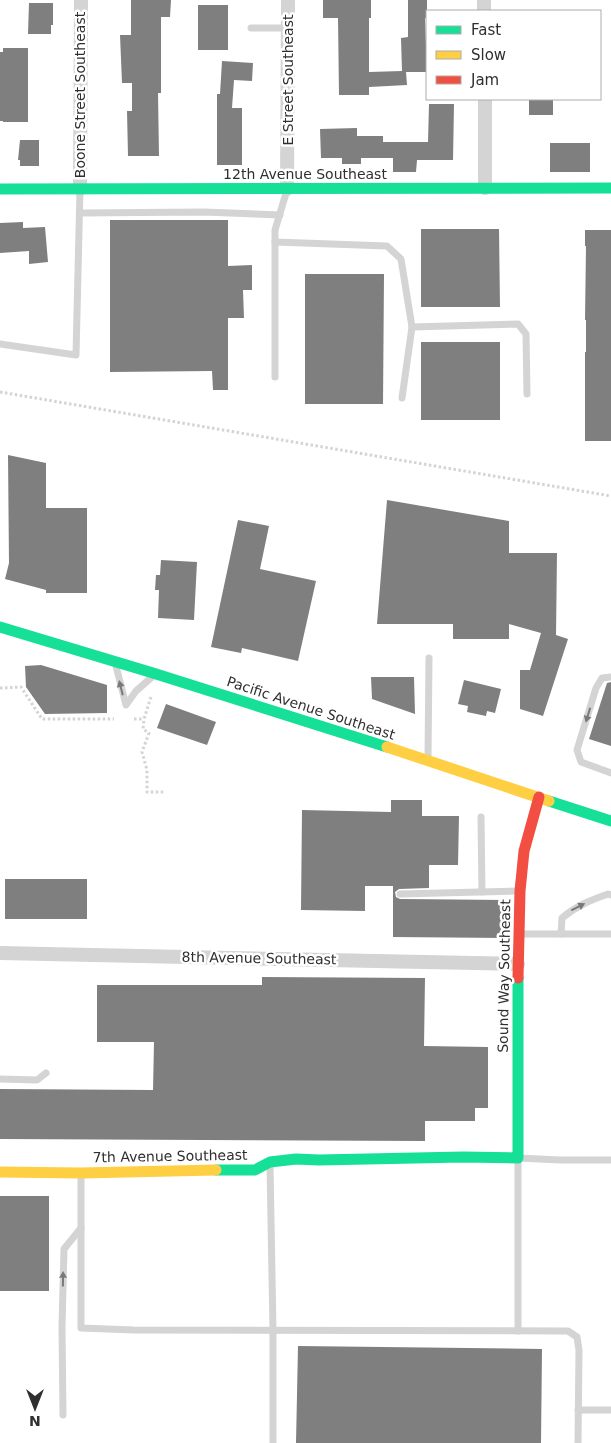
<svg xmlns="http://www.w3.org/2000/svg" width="611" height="1443" font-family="'DejaVu Sans',sans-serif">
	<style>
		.building { fill: #7f7f7f }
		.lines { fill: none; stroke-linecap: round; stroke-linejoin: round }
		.path { stroke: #d4d4d4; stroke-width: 3; stroke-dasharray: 2.5 2.5; stroke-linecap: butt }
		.lane { stroke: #d4d4d4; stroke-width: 7 }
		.street { stroke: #d4d4d4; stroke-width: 14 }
		.fast { stroke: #16e098; stroke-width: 11 }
		.slow { stroke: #ffcf43; stroke-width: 11 }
		.jam { stroke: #f24e42; stroke-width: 11 }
		.oneway { fill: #797979 }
		.labels { text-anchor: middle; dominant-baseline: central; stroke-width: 5; stroke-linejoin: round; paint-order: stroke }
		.street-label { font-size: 14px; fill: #2f2f2f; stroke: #fff }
	</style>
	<rect width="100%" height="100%" fill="#fff"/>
	<g class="building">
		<polygon points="131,0 171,0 170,17 161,17 161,93 158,93 159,156 128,156 127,111 132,111 132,83 122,83 120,35 131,35"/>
		<polygon points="323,0 371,0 371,18 369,18 369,72 402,71 401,38 408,37 408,0 427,0 427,18 425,18 427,72 406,72 407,85 369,87 369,95 339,95 338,18 323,18"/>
		<polygon points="29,3 53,3 53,25 51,25 51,34 28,34"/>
		<rect x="198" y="5" width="30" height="45"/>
		<polygon points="3,48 28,48 28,122 3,122 3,121 0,121 0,52 3,52"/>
		<polygon points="222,61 253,63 252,81 234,80 232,108 242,108 242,165 217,165 217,94 220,94"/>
		<rect x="529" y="99" width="24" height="16"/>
		<polygon points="429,104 454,104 453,160 417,160 416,172 393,172 393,158 361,158 361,164 342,164 342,158 321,158 320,129 357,128 357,136 383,136 383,142 428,142"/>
		<polygon points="20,140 39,140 39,166 20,166 20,160 18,160"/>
		<rect x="550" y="143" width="40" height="29"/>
		<polygon points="110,220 228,220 228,266 252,265 252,290 243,290 244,318 228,318 228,390 213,390 212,371 110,372"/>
		<polygon points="23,222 23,228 45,227 48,262 29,264 29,251 0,253 0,223"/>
		<polygon points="421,229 499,229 500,307 421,307"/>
		<polygon points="585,230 611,230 611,441 585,441 585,352 586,352 586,320 585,320 586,246 585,246"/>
		<polygon points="305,274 384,274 383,404 305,404"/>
		<rect x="421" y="342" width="79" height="78"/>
		<polygon points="8,455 46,463 46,508 87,508 87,593 46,593 46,590 5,579 9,563"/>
		<polygon points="387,500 509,521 509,553 557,553 556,635 568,639 543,716 520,709 520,670 530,670 541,633 509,624 509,639 453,639 453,624 377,624"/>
		<polygon points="238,520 269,526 260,569 316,581 298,661 242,648 241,653 211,647"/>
		<polygon points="161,560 197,562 194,620 158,618 159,590 155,590 156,575 160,575"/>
		<polygon points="41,665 107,685 107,713 45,714 26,687 25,666"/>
		<polygon points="371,677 414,677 415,714 372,699"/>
		<polygon points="464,680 501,689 495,713 487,711 486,716 467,712 468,706 458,704"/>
		<polygon points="611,682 611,746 589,739 607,683"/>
		<polygon points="166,704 216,722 207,745 157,728"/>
		<polygon points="391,800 422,800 422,816 459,816 458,865 429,865 429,888 399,889 395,892 396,897 400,899 506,900 506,938 393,937 393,886 365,886 365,911 301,910 302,810 391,812"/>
		<rect x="5" y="879" width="82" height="40"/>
		<polygon points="262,977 425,978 424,1046 488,1047 488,1108 475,1108 475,1121 425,1121 425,1141 0,1139 0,1089 153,1090 154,1042 97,1042 97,985 262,985"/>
		<rect x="0" y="1196" width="49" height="95"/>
		<polygon points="298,1346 542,1349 541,1443 296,1443"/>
	</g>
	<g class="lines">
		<g class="path">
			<polyline points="0,392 611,496"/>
			<polyline points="0,688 21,687 42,719 114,719"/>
			<polyline points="151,697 144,719 143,729 149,733 142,752 147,770 147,792 165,792"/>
			<polyline points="134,719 144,719"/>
		</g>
		<g class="lane">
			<polyline points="251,28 288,28"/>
			<polyline points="80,213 204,212 280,215"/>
			<polyline points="275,242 387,246 401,259 412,327 402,398"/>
			<polyline points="412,327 518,324 526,334 527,394"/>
			<polyline points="0,344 76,355 80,189"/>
			<polyline points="275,377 275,230 287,190"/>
			<polyline points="116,666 126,705 136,691 152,677"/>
			<polyline points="611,677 602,678 596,688 577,750 581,762 611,773"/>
			<polyline points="428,758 429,658"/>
			<polyline points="481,817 482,892"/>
			<polyline points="400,894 520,891"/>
			<polyline points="519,934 611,934"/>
			<path d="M561 934 562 918C576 906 591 900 608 894L611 895"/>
			<polyline points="0,1079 37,1080 46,1073"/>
			<polyline points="270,1165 273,1330 273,1443"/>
			<polyline points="81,1174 81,1328 134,1330 568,1331 577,1337 579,1350 578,1443"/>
			<polyline points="518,1331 518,1158 560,1160 611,1160"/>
			<polyline points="578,1410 611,1410"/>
			<polyline points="63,1415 62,1327 64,1249 81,1228"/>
		</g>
		<g class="street">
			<polyline points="484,0 484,11"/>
			<polyline points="485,99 485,188"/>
			<polyline points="80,189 81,0"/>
			<polyline points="287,189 288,0"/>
			<polyline points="0,953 518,964"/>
		</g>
		<g class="fast">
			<polyline points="0,189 611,188"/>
			<polyline points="0,627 153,673 387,747"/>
			<polyline points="549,801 611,821"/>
			<polyline points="216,1170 255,1170 270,1162 296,1159 319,1160 463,1157 518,1158 518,978"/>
		</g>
		<g class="slow">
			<polyline points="387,747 549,801"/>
			<polyline points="0,1172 81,1173 216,1170"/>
		</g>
		<polyline class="jam" points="518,978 520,891 524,851 539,797"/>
	</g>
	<defs><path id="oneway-solid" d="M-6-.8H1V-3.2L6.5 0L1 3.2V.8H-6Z" transform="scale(1.25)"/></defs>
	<g class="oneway">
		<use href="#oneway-solid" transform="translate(121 688) rotate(-104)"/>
		<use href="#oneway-solid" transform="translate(588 715) rotate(107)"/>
		<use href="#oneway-solid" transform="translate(578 907) rotate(-27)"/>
		<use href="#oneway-solid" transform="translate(63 1279) rotate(-89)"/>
	</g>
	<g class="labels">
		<g class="street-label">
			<text transform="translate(288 80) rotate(-90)">E Street Southeast</text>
			<text transform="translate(80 95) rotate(-90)">Boone Street Southeast</text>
			<text x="305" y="174">12th Avenue Southeast</text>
			<text transform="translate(311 708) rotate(18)">Pacific Avenue Southeast</text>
			<text transform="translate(259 958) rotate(1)">8th Avenue Southeast</text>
			<text transform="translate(504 976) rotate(-89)">Sound Way Southeast</text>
			<text transform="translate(170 1156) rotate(-1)">7th Avenue Southeast</text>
		</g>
	</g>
	<rect x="426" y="10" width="175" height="90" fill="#ffffff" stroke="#acacac"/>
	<rect x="436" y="26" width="25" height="8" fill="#16e098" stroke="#acacac"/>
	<text x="471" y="35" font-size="15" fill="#2f2f2f">Fast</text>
	<rect x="436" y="51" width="25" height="8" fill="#ffcf43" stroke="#acacac"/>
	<text x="471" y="60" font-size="15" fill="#2f2f2f">Slow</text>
	<rect x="436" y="76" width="25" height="8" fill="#f24e42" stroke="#acacac"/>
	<text x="471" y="85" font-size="15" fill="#2f2f2f">Jam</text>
	<g transform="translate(35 1408) rotate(180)" stroke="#ffffff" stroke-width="4" paint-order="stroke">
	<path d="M0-4L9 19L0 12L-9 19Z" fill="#2f2f2f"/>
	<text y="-8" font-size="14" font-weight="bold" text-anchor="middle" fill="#2f2f2f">N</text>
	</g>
</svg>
